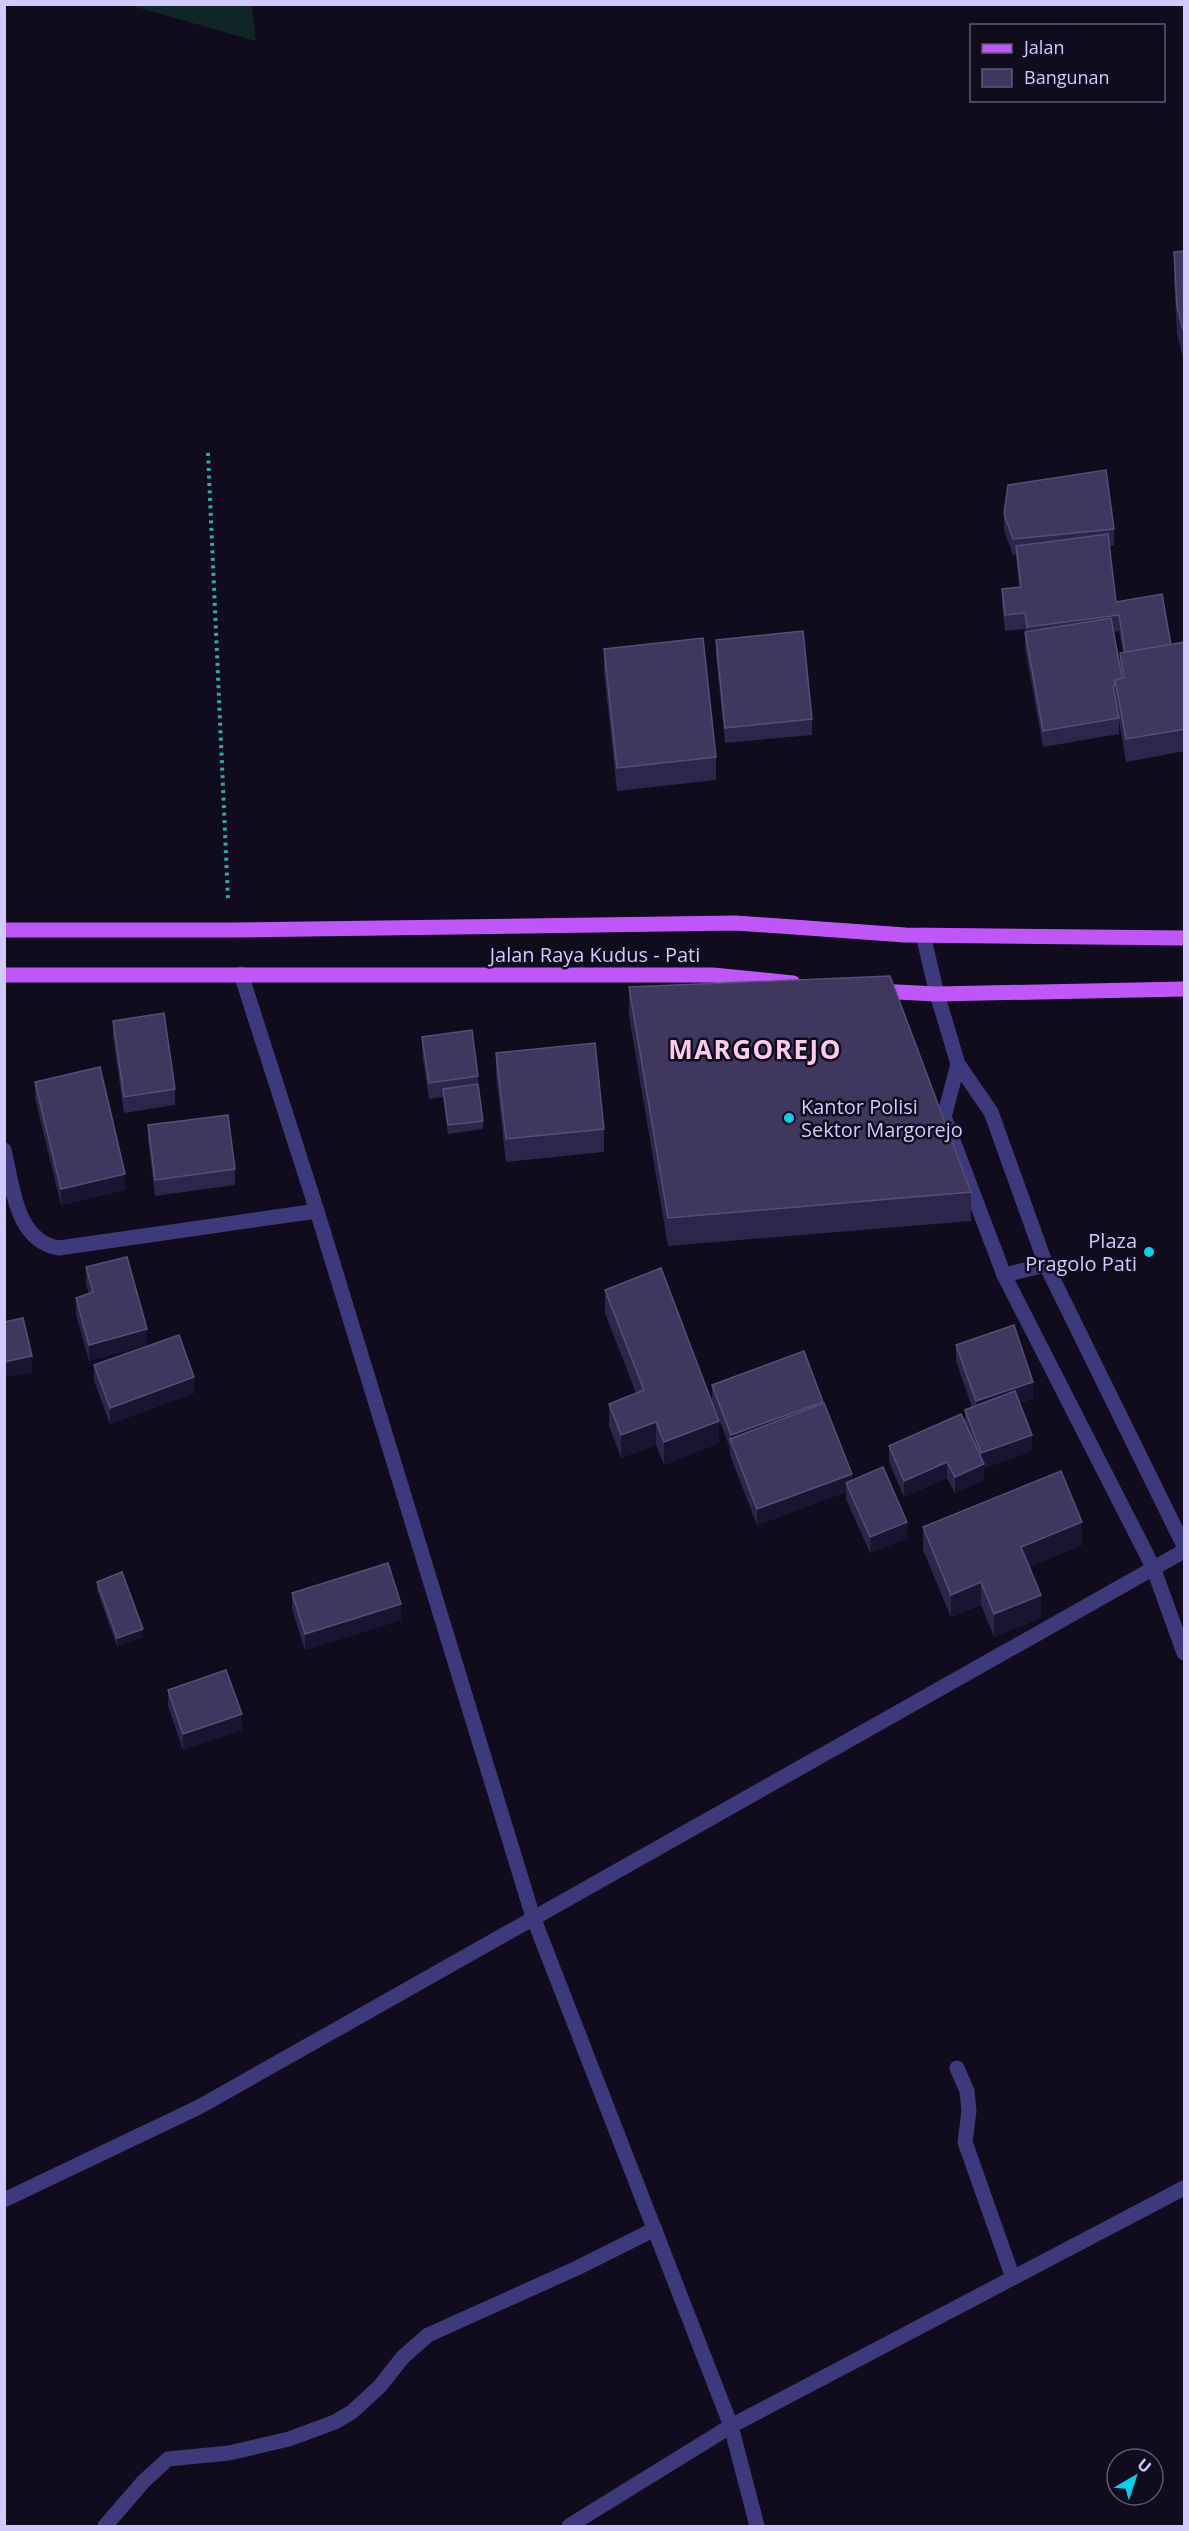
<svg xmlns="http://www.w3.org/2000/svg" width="1189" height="2531" font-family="'Open Sans',sans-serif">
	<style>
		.green { fill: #102626 }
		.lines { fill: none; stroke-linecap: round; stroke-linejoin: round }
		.path { stroke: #32a9a5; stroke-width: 4; stroke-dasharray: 3 4.5; stroke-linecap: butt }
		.minor { stroke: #3d397a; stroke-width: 15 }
		.major { stroke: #bf56f8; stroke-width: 15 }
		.wall { fill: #2d254a; fill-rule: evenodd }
		.shaded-wall { fill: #1a1430 }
		.building { fill: #3f375e; stroke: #564e77; stroke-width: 1.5 }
		.poi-dot { fill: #0acee9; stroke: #100c1d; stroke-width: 2 }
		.labels { text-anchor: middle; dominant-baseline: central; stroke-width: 5; stroke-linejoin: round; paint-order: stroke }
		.street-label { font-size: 20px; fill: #d1cafd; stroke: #100c1d }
		.poi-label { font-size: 20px; fill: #d1cafd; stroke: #100c1d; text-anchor: start }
		.district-label { font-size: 26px; font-weight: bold; letter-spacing: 1.5px; fill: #fdccea; stroke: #100c1d }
	</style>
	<rect width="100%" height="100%" fill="#100c1d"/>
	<polygon class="green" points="129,5 252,5 256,41"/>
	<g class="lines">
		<polyline class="path" points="208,453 228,899"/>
		<g class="minor">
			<polyline points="923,935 937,994 958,1064 991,1112 1046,1265 1184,1546"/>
			<polyline points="241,974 317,1211 533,1917 731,2426 757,2526"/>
			<polyline points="958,1064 944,1117 1004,1275 1153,1567 1184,1653"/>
			<path d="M4 1150C13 1186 15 1241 59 1248L317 1211"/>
			<polyline points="1004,1275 1046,1265"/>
			<polyline points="957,2068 967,2091 969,2111 965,2142 1013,2278"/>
			<polyline points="4,2200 199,2107 1184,1551"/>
			<polyline points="105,2526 144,2481 168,2459 229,2453 289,2439 335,2422 352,2412 380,2386 403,2357 428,2335 577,2268 655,2229"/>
			<polyline points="569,2526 731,2426 1184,2188"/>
		</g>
		<g class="major">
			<polyline points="4,930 230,930 736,923 905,935 1184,938"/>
			<polyline points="4,975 713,975 793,983"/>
			<polyline points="877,991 937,994 1184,989"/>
		</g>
	</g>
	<g class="wall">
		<polygon points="1185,251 1185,366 1177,334 1174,281 1174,252"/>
		<path d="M1004 514 1114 529V545L1109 546 1116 602 1171 645 1185 642V751L1126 762 1119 721V734L1043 747 1025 648V629L1005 631 1002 605V589L1019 587 1016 554 1013 555 1004 530ZM1119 631 1123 653H1120V668L1113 632Z"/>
		<polygon points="716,640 812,719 812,735 725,743 716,656"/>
		<polygon points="604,649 716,757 716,780 617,791 604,672"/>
		<polygon points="629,987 971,1192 971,1221 668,1246 629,1016"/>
		<polygon points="113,1021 175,1089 175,1105 124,1113 113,1037"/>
		<polygon points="422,1037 478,1076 478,1084 483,1121 483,1129 448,1134 443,1097 429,1099 422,1053"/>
		<polygon points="496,1053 604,1129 604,1152 506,1162 496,1076"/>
		<polygon points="35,1082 125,1190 61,1205 35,1098"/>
		<polygon points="148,1125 235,1169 235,1185 155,1196 148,1141"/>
		<polygon points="86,1267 147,1345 89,1361 76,1314 76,1298 89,1294 86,1283"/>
		<polygon points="605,1290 719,1443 664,1465 656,1445 621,1458 609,1426 609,1404 636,1393 605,1313"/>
		<polygon points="956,1345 1033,1398 1020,1403 1032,1451 984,1468 984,1480 955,1493 947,1478 904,1497 889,1462 889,1446 965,1421 965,1410 972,1407 956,1361"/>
		<polygon points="94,1365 194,1393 110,1424 94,1381"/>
		<polygon points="712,1385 823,1403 852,1480 907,1538 870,1553 846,1499 846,1492 757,1525 730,1455 730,1448 712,1401"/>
		<polygon points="923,1527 1082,1545 1029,1567 1041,1618 994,1637 981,1605 951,1617 923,1550"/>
		<polygon points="97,1582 143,1637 117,1646 97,1590"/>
		<polygon points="292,1593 401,1620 305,1650 292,1609"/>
		<polygon points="168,1690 242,1730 183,1750 168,1706"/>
	</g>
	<g class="shaded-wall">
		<polygon points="125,1174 125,1190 61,1205 61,1189"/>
		<polygon points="147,1329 147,1345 89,1361 89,1345"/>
		<polygon points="32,1356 32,1372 4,1378 4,1362"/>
		<polygon points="194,1377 194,1393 110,1424 110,1408"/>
		<polygon points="1033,1382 1033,1398 976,1417 976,1401"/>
		<polygon points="823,1402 823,1418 731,1442 731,1435"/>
		<polygon points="719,1421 719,1443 664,1465 664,1442"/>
		<polygon points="656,1422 656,1445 621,1458 621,1435"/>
		<polygon points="1032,1435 1032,1451 984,1468 984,1480 955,1493 955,1477 981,1465 981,1453"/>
		<polygon points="947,1462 947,1478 904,1497 904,1481"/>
		<polygon points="852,1474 852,1490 846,1483 846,1492 757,1525 757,1509"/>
		<polygon points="907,1522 907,1538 870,1553 870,1537"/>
		<polygon points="1082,1522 1082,1545 1021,1570 1021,1547"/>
		<polygon points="981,1582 981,1605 951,1617 951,1595"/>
		<polygon points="1041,1595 1041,1618 994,1637 994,1614"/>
		<polygon points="401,1604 401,1620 305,1650 305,1634"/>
		<polygon points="143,1629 143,1637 117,1646 117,1638"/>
		<polygon points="242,1714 242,1730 183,1750 183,1734"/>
	</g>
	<g class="building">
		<polygon points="1185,251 1185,337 1177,306 1174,252"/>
		<polygon points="1106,470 1114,529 1013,539 1004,514 1008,485"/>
		<polygon points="1108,534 1116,602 1162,594 1171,645 1125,652 1119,615 1027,627 1025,613 1005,615 1002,589 1021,587 1016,546"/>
		<polygon points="1111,618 1122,678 1115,680 1115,685 1113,686 1119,718 1043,731 1025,632"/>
		<polygon points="803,631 812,719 725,728 716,640"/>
		<polygon points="703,638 716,757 617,768 604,649"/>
		<polygon points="1185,642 1185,729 1126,739 1115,680 1124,678 1120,653"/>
		<polygon points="890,976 971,1192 668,1218 629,987"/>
		<polygon points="164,1013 175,1089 124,1097 113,1021"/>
		<polygon points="472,1030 478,1076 429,1083 422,1037"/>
		<polygon points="595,1043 604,1129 506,1139 496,1053"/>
		<polygon points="100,1067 125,1174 61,1189 35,1082"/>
		<polygon points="478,1084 483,1121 448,1125 443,1089"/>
		<polygon points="228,1115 235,1169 155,1180 148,1125"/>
		<polygon points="127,1257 147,1329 89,1345 76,1298 93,1292 86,1267"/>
		<polygon points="661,1268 719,1421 664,1442 656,1422 621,1435 609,1404 644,1390 605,1290"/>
		<polygon points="23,1318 32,1356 4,1362 4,1322"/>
		<polygon points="1014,1325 1033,1382 976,1401 956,1345"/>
		<polygon points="179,1335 194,1377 110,1408 94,1365"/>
		<polygon points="804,1351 823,1402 731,1435 712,1385"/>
		<polygon points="1015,1391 1032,1435 981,1453 965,1410"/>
		<polygon points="824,1403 852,1474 757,1509 730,1439"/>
		<polygon points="961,1414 984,1464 955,1477 947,1462 904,1481 889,1446"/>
		<polygon points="883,1467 907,1522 870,1537 846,1483"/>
		<polygon points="1061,1471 1082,1522 1021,1547 1041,1595 994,1614 981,1582 951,1595 923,1527"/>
		<polygon points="388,1563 401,1604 305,1634 292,1593"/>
		<polygon points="122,1572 143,1629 117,1638 97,1582"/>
		<polygon points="226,1670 242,1714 183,1734 168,1690"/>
	</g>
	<g class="poi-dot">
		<circle cx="789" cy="1118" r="6"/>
		<circle cx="1149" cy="1252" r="6"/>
	</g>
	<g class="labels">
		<g class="street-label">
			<text x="595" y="954">Jalan Raya Kudus - Pati</text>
		</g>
		<g class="poi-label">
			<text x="801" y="1106">Kantor Polisi<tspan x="801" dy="23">Sektor Margorejo</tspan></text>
			<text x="1137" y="1240" text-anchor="end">Plaza<tspan x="1137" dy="23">Pragolo Pati</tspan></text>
		</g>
		<g class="district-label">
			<text x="755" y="1049">MARGOREJO</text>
		</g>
	</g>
	<rect width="1189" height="2531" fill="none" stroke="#d1cafd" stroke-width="12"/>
	<rect x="970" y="24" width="195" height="78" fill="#100c1d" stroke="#5d5877" stroke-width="1.5"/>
	<rect x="982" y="44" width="30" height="9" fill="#bf56f8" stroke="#5d5877" stroke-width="1.5"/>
	<text x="1024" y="54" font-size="18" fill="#d1cafd">Jalan</text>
	<rect x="982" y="69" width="30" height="18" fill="#3f375e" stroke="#5d5877" stroke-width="1.5"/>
	<text x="1024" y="84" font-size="18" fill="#d1cafd">Bangunan</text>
	<g transform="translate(1135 2477) rotate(39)"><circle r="28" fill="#100c1d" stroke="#5d5877" stroke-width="1.5"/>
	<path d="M0-4.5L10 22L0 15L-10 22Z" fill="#0acee9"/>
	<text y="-9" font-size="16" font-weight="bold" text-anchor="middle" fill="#d1cafd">U</text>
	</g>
</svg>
